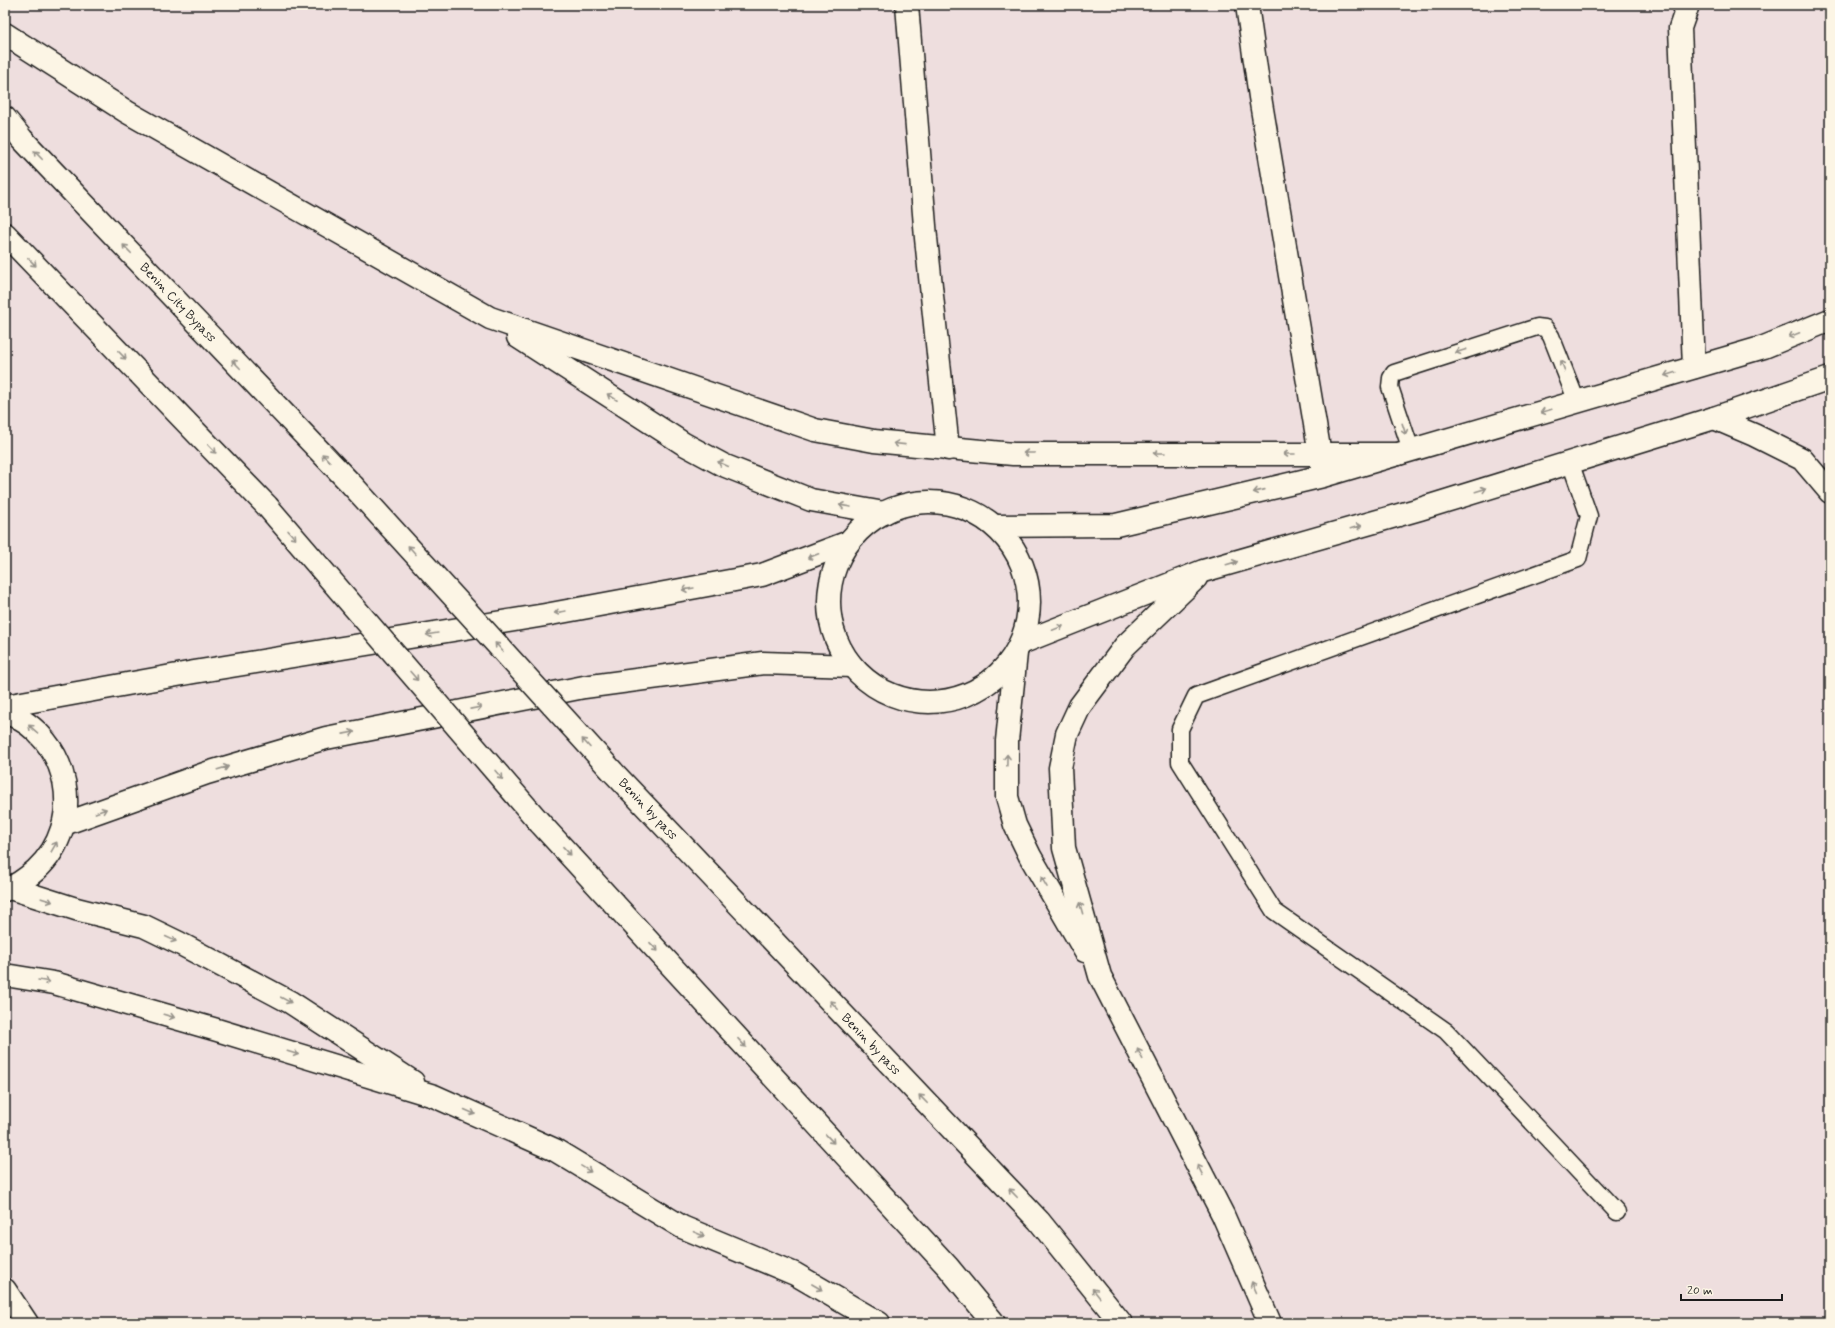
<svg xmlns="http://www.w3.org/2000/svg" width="1835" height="1328" font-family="Mynerve,sans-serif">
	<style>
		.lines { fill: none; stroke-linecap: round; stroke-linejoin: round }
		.service-casing { stroke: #1c1c1c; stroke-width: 19 }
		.minor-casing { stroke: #1c1c1c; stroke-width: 25 }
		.trunk-casing { stroke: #1c1c1c; stroke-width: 25 }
		.service { stroke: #fcf5e5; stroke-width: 16 }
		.minor { stroke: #fcf5e5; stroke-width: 22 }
		.trunk { stroke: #fcf5e5; stroke-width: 22 }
		.trunk-bridge-casing { stroke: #1c1c1c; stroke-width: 25; stroke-linecap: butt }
		.trunk-bridge { stroke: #fcf5e5; stroke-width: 22 }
		.oneway { stroke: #97938b }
		.labels { text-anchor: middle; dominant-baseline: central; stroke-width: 4; stroke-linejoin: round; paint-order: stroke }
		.street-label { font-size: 13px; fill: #1c1c1c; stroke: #fcf5e5 }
	</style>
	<rect width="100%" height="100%" fill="#eedede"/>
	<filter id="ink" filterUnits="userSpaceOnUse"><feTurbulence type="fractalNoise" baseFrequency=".025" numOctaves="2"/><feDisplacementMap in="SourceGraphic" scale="8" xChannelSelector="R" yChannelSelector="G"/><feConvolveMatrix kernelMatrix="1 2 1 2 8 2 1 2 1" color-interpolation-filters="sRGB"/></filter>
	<g filter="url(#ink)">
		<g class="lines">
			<defs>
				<g id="service">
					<polyline points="1411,450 1390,387 1391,378 1394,373 1537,327 1545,328 1551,336 1577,402"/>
					<polyline points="1570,462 1589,516 1578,559 1196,696 1180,729 1180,762 1274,911 1446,1031 1617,1212"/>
				</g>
				<g id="minor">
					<polyline points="907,5 926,238 948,449"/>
					<polyline points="1247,5 1260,97 1323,472"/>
					<polyline points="1688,5 1680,28 1694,367"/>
					<polyline points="1714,418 1754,435 1802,459 1830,492"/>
					<polyline points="5,1290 27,1323"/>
				</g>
				<g id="trunk">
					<polyline points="5,34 127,112 490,318 815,430 874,441 1013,454 1398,454"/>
					<path id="s1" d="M5 118 22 139 353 486"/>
					<polyline points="5,234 267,506"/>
					<polyline points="518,337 684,444 723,465 811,500 884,513"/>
					<circle cx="929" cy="602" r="100"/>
					<polyline points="995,526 1116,525 1323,476 1764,347 1830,320"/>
					<polyline points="1196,578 1125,646 1080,706 1067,734 1060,768 1064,848 1100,976 1223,1215 1270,1323"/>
					<polyline points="1021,643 1203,571 1420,509 1714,418 1830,378"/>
					<polyline points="1016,653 1007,741 1007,797 1015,825 1030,856 1085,951"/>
					<polyline points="5,706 194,672 545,615 762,575 849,542"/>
					<path d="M5 712C71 737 87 823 36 870 27 878 16 886 5 890"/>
					<path id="s2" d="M613 772 1039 1221 1121 1323"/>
					<polyline points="540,823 948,1267 994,1323"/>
					<polyline points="64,824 207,773 326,738 584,687 763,663 852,666"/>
					<polyline points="10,888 76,909 144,926 179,943 290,1002 413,1082"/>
					<polyline points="5,975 54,983 217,1030 434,1096 555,1150 682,1227 795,1274 879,1323"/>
				</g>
			</defs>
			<use href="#service" class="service-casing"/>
			<use href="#minor" class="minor-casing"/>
			<use href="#trunk" class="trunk-casing"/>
			<use href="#service" class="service"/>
			<use href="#minor" class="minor"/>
			<use href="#trunk" class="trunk"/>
			<defs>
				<g id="trunk-bridge">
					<polyline points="353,486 613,772"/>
					<polyline points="267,506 540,823"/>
				</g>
			</defs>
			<use href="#trunk-bridge" class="trunk-bridge-casing"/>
			<use href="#trunk-bridge" class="trunk-bridge"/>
		</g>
		<defs><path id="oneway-shaft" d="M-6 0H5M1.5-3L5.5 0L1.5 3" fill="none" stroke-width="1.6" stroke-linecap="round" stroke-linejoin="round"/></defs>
		<g class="oneway">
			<use href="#oneway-shaft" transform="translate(38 155) rotate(-134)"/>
			<use href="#oneway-shaft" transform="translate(127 249) rotate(-134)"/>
			<use href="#oneway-shaft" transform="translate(32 262) rotate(46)"/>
			<use href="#oneway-shaft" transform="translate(1794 335) rotate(158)"/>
			<use href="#oneway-shaft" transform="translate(1461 351) rotate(162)"/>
			<use href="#oneway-shaft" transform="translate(122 355) rotate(46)"/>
			<use href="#oneway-shaft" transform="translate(236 364) rotate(-134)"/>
			<use href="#oneway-shaft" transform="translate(1563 366) rotate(-111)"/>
			<use href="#oneway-shaft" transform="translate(1670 374) rotate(163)"/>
			<use href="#oneway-shaft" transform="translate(612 397) rotate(-147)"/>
			<use href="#oneway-shaft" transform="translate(1546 411) rotate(164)"/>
			<use href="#oneway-shaft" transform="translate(1404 429) rotate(72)"/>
			<use href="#oneway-shaft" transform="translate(899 444) rotate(-174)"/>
			<use href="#oneway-shaft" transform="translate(212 449) rotate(46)"/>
			<use href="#oneway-shaft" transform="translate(1029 453) rotate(180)"/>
			<use href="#oneway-shaft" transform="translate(1159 453) rotate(-180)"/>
			<use href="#oneway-shaft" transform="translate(1289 454) rotate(-180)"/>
			<use href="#oneway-shaft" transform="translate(326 458) rotate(-134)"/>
			<use href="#oneway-shaft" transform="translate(723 464) rotate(-155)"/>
			<use href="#oneway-shaft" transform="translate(1481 490) rotate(-17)"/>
			<use href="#oneway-shaft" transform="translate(1259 491) rotate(167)"/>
			<use href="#oneway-shaft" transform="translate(845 506) rotate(-170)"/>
			<use href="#oneway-shaft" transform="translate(1356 527) rotate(-16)"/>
			<use href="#oneway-shaft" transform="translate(292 535) rotate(49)"/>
			<use href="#oneway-shaft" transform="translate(412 550) rotate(-132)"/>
			<use href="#oneway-shaft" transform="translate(813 556) rotate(159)"/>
			<use href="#oneway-shaft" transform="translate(1232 563) rotate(-16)"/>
			<use href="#oneway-shaft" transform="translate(688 589) rotate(170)"/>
			<use href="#oneway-shaft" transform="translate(560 612) rotate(170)"/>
			<use href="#oneway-shaft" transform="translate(1058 628) rotate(-22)"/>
			<use href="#oneway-shaft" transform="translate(432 634) rotate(171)"/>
			<use href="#oneway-shaft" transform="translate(499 647) rotate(-132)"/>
			<use href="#oneway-shaft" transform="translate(414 676) rotate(49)"/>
			<use href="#oneway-shaft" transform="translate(476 708) rotate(-11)"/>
			<use href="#oneway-shaft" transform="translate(33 729) rotate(-139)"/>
			<use href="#oneway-shaft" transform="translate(349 733) rotate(-11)"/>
			<use href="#oneway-shaft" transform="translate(586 743) rotate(-132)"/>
			<use href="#oneway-shaft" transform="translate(1007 760) rotate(-89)"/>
			<use href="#oneway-shaft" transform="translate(223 768) rotate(-16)"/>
			<use href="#oneway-shaft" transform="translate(499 775) rotate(49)"/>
			<use href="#oneway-shaft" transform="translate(101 811) rotate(-20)"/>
			<use href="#oneway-shaft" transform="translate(54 847) rotate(-60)"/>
			<use href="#oneway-shaft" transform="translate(567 851) rotate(47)"/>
			<use href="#oneway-shaft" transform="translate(1044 882) rotate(-120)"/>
			<use href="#oneway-shaft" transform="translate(47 900) rotate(18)"/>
			<use href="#oneway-shaft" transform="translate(1081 908) rotate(-106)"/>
			<use href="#oneway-shaft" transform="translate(171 939) rotate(25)"/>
			<use href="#oneway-shaft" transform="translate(654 947) rotate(47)"/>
			<use href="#oneway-shaft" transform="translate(44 981) rotate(9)"/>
			<use href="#oneway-shaft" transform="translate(286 1000) rotate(28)"/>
			<use href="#oneway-shaft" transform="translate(834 1005) rotate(-134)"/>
			<use href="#oneway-shaft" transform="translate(169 1016) rotate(16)"/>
			<use href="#oneway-shaft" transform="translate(742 1043) rotate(47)"/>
			<use href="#oneway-shaft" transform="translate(293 1053) rotate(17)"/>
			<use href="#oneway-shaft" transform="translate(1140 1054) rotate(-117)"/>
			<use href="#oneway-shaft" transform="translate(923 1099) rotate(-134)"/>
			<use href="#oneway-shaft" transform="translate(470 1112) rotate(24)"/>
			<use href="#oneway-shaft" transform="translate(830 1139) rotate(47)"/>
			<use href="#oneway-shaft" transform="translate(586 1169) rotate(31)"/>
			<use href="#oneway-shaft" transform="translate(1200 1170) rotate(-117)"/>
			<use href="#oneway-shaft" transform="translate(1013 1193) rotate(-134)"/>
			<use href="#oneway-shaft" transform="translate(699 1234) rotate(23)"/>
			<use href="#oneway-shaft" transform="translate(817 1287) rotate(30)"/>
			<use href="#oneway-shaft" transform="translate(1254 1287) rotate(-114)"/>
			<use href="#oneway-shaft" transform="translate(1096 1293) rotate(-129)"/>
		</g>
	</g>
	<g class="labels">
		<g class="street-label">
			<text stroke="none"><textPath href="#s1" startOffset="253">Benin City Bypass</textPath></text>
			<text stroke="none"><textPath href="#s2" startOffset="51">Benin by pass</textPath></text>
			<text stroke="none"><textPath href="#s2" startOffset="375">Benin by pass</textPath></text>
		</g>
	</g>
	<rect width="1835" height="1328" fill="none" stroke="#fcf5e5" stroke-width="20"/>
	<rect x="10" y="10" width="1815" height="1308" fill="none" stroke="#1c1c1c" stroke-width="1.5" filter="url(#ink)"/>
	<path d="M1681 1294v6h101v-6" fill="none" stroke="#1c1c1c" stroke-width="2"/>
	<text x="1687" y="1294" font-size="12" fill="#1c1c1c" stroke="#fcf5e5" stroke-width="3" paint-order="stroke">20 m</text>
</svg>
